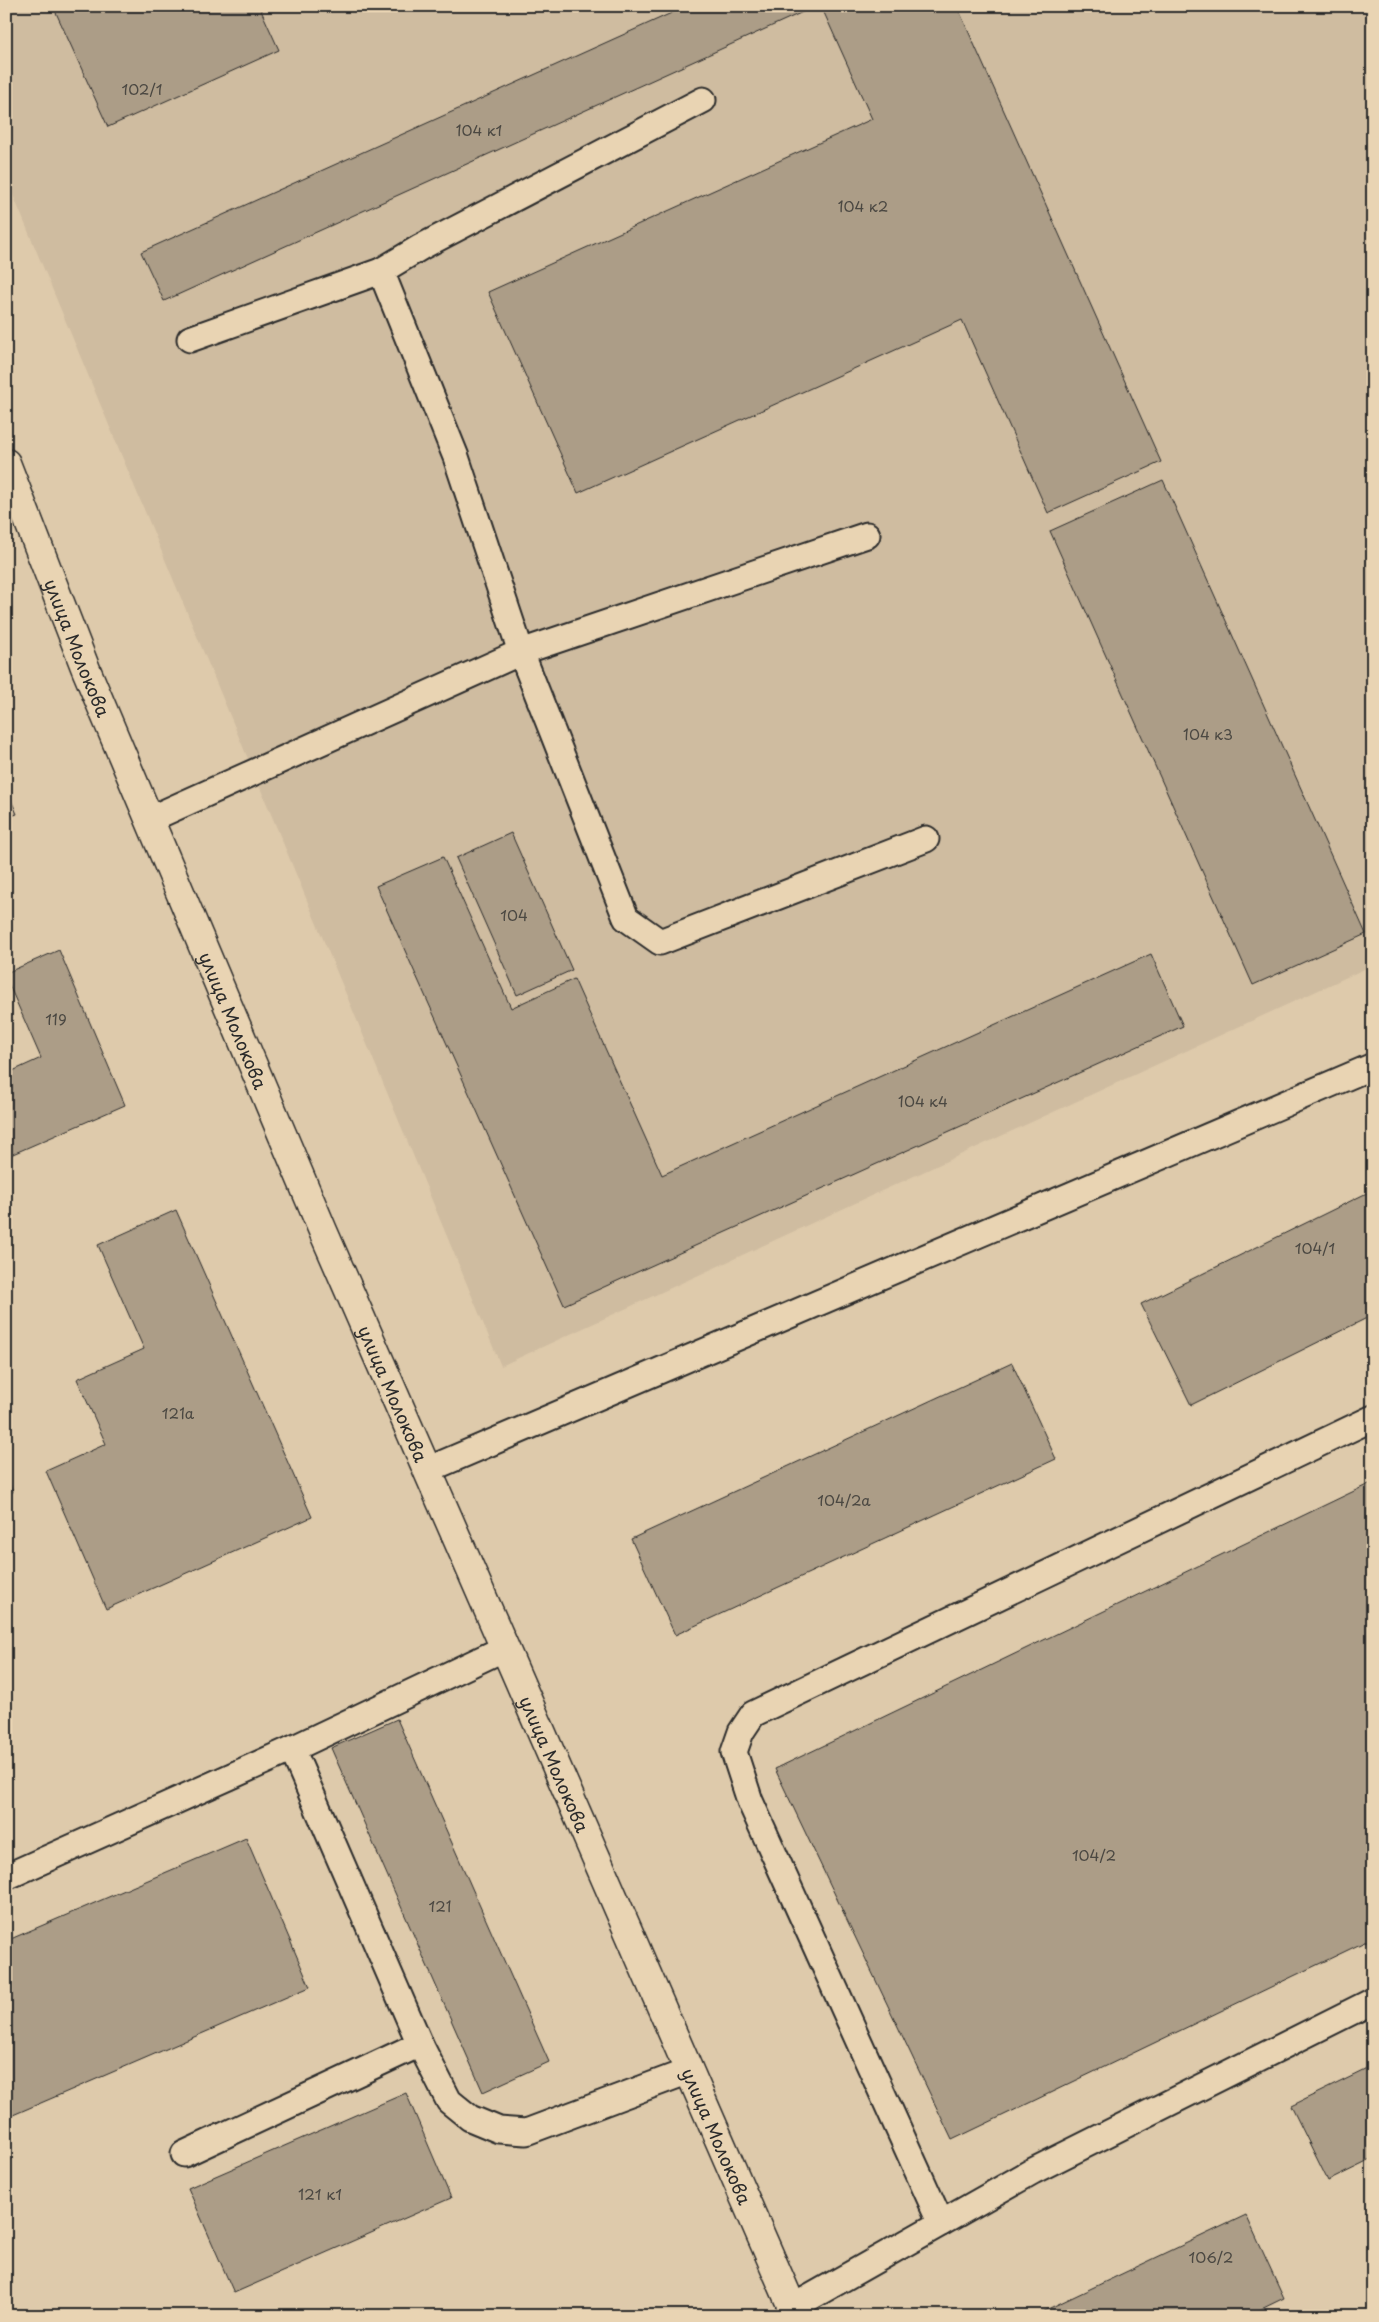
<svg xmlns="http://www.w3.org/2000/svg" width="1379" height="2322" font-family="'Playpen Sans',sans-serif">
	<style>
		.built { fill: #cfbca0 }
		.building { fill: #ac9d87; stroke: #2b2b2b }
		.lines { fill: none; stroke-linecap: round; stroke-linejoin: round }
		.lane-casing { stroke: #2b2b2b; stroke-width: 29 }
		.secondary-casing { stroke: #2b2b2b; stroke-width: 31 }
		.lane { stroke: #e9d4b3; stroke-width: 25 }
		.secondary { stroke: #e9d4b3; stroke-width: 28 }
		.labels { text-anchor: middle; dominant-baseline: central; stroke-width: 4.5; stroke-linejoin: round; paint-order: stroke }
		.number-label { font-size: 15px; fill: #4b4842 }
		.street-label { font-size: 18px; fill: #2b2b2b; stroke: #e9d4b3 }
	</style>
	<rect width="100%" height="100%" fill="#decaab"/>
	<filter id="ink" filterUnits="userSpaceOnUse"><feTurbulence type="fractalNoise" baseFrequency=".02" numOctaves="2"/><feDisplacementMap in="SourceGraphic" scale="10" xChannelSelector="R" yChannelSelector="G"/><feConvolveMatrix kernelMatrix="1 2 1 2 8 2 1 2 1" color-interpolation-filters="sRGB"/></filter>
	<g filter="url(#ink)">
		<polygon class="built" points="6,6 1373,6 1373,965 501,1366 6,178"/>
		<g class="building">
			<polygon points="53,6 259,6 279,50 108,127"/>
			<polygon points="687,6 816,6 164,301 141,252"/>
			<polygon points="821,6 957,6 1161,462 1048,513 962,320 578,493 488,292 872,119"/>
			<polygon points="1163,480 1366,934 1253,985 1050,531"/>
			<polygon points="6,788 17,814 6,818"/>
			<polygon points="511,833 572,970 517,995 456,858"/>
			<polygon points="443,857 511,1008 574,979 662,1175 1151,954 1183,1026 564,1305 376,886"/>
			<polygon points="59,950 125,1105 6,1157 6,1074 41,1058 6,978 6,973"/>
			<polygon points="1373,1190 1373,1315 1191,1405 1141,1304"/>
			<polygon points="176,1210 312,1517 106,1609 46,1471 106,1444 77,1379 144,1349 98,1245"/>
			<polygon points="1012,1363 1056,1459 675,1635 631,1539"/>
			<polygon points="6,1476 13,1492 6,1495"/>
			<polygon points="1373,1482 1373,1938 952,2140 775,1769"/>
			<polygon points="397,1719 549,2062 483,2092 331,1748"/>
			<polygon points="246,1838 310,1987 6,2118 6,1941"/>
			<polygon points="1373,2066 1373,2159 1328,2181 1291,2106"/>
			<polygon points="406,2093 451,2198 234,2293 188,2188"/>
			<polygon points="1246,2215 1284,2298 1247,2316 1033,2316"/>
		</g>
		<g class="lines">
			<defs>
				<g id="lane">
					<polyline points="703,100 421,247 381,271 456,457 521,652 626,918 660,942 926,839"/>
					<polyline points="190,339 381,271"/>
					<polyline points="150,819 521,652 867,535"/>
					<polyline points="427,1470 1373,1066"/>
					<polyline points="292,1749 420,2044 449,2101 470,2118 499,2130 526,2132 689,2071"/>
					<polyline points="6,1877 292,1749 505,1648"/>
					<polyline points="184,2154 420,2044"/>
					<polyline points="941,2223 750,1801 734,1752 741,1732 753,1714 1373,1418"/>
					<polyline points="793,2307 1033,2171 1373,2001"/>
				</g>
				<g id="secondary">
					<path id="s1" d="M6 463 85 667 323 1231 796 2316"/>
				</g>
			</defs>
			<use href="#lane" class="lane-casing"/>
			<use href="#secondary" class="secondary-casing"/>
			<use href="#lane" class="lane"/>
			<use href="#secondary" class="secondary"/>
		</g>
	</g>
	<g class="labels">
		<g class="number-label">
			<text x="142" y="88">102/1</text>
			<text x="479" y="129">104 к1</text>
			<text x="863" y="205">104 к2</text>
			<text x="1208" y="733">104 к3</text>
			<text x="514" y="914">104</text>
			<text x="56" y="1018">119</text>
			<text x="923" y="1100">104 к4</text>
			<text x="1315" y="1247">104/1</text>
			<text x="178" y="1412">121а</text>
			<text x="844" y="1499">104/2а</text>
			<text x="1094" y="1854">104/2</text>
			<text x="440" y="1905">121</text>
			<text x="320" y="2193">121 к1</text>
			<text x="1211" y="2256">106/2</text>
		</g>
		<g class="street-label">
			<text stroke="none"><textPath href="#s1" startOffset="198">улица Молокова</textPath></text>
			<text stroke="none"><textPath href="#s1" startOffset="602">улица Молокова</textPath></text>
			<text stroke="none"><textPath href="#s1" startOffset="1008">улица Молокова</textPath></text>
			<text stroke="none"><textPath href="#s1" startOffset="1412">улица Молокова</textPath></text>
			<text stroke="none"><textPath href="#s1" startOffset="1818">улица Молокова</textPath></text>
		</g>
	</g>
	<rect width="1379" height="2322" fill="none" stroke="#e9d4b3" stroke-width="25"/>
	<rect x="12" y="12" width="1354" height="2297" fill="none" stroke="#2b2b2b" stroke-width="2" filter="url(#ink)"/>
</svg>
